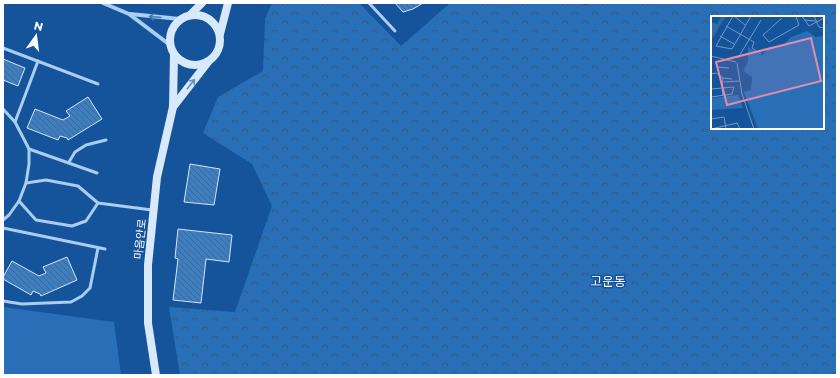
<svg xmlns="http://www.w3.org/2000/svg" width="840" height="378" font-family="Montserrat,'Noto Sans KR',sans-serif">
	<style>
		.green { fill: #286fb8 }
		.forest { fill: url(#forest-crowns); fill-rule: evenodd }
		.building { fill: url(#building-back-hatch); stroke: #d1e6fd }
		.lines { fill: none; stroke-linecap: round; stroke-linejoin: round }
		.lane { stroke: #a9cdf3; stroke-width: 3 }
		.street { stroke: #a9cdf3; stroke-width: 4 }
		.secondary { stroke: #d8e9fc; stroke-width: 8 }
		.oneway { stroke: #4178b5 }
		.oneway2 { stroke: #6390c1 }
		.labels { text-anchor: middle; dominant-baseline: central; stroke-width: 3; stroke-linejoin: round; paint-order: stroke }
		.street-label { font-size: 11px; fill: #fff; stroke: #15549a }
		.quarter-label { font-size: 13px; fill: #fff; stroke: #15549a }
		.inset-river { fill: none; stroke: #396699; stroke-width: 2 }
		.inset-road { fill: none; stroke: #7398c2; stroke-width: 1 }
		.view { fill: #e08cad; fill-opacity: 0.15; stroke: #e08cad; stroke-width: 2 }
		.inset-edge { fill: none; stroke: #fff; stroke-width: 2 }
	</style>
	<defs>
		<pattern id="forest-crowns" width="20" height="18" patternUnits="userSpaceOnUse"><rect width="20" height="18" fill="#286fb8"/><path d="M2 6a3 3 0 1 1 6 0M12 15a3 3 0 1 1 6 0" fill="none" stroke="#3e5a77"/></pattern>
		<pattern id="building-back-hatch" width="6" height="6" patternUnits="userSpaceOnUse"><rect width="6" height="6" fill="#3d7ec1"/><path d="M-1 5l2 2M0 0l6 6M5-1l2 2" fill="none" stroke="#44688c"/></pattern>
	</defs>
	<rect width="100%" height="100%" fill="#15549a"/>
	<polygon class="green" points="3,307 114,322 121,375 3,375"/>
	<path class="forest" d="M272 3H359L401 46 450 3H576L587 5 590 3H837V375H180L169 307 235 312 272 206 252 164 203 133 218 97 263 71 265 19ZM712 17H823V128H712Z"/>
	<g class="building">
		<polygon points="395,3 423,3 413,9 403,12"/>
		<polygon points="3,59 25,68 18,86 3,80"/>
		<polygon points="88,97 102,119 68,140 67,138 60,136 58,140 27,128 35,109 63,120 70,116 66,111"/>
		<polygon points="190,164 220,169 214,205 184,202"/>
		<polygon points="178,229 232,235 229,262 206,259 201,303 173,300 178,259 175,258"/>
		<polygon points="67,257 77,280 41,296 40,294 33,291 31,295 3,279 3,277 12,261 39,276 46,273 43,267"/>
	</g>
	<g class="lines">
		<g class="lane">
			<polyline points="369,3 395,31"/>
			<polyline points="3,48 98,84"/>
			<polyline points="3,109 15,122 29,149 29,164 26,183 19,201 9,215 3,220"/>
			<polyline points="15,122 38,61"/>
			<polyline points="29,149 97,173"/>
			<polyline points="69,162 75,152 86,145 106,140"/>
			<polyline points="26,183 46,180 78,186 98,203 152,210"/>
			<polyline points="19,201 36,220 72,226 86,221 98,203"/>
			<polyline points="3,228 105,249"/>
			<polyline points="3,301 22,304 71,302 82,296 90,288 98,248"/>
		</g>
		<g class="street">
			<polyline points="103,3 129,14 170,45"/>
			<polyline points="130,14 180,19"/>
		</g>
		<g class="secondary">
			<circle cx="195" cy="40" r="25"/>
			<polyline points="190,15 202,3"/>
			<polyline points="220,34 228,3"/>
			<polyline points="173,107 208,62"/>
			<polyline points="156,375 148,323 148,265 157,177 173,107 174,54"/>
		</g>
	</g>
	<defs><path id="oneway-shaft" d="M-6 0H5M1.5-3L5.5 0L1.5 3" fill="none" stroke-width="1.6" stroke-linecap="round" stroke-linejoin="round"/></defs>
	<use class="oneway" href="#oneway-shaft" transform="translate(155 17) rotate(-175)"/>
	<use class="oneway2" href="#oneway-shaft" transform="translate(191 84) rotate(-52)"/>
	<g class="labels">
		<g class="street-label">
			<text transform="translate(140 239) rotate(-84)">마음안로</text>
		</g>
		<g class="quarter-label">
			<text x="608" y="281">고운동</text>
		</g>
	</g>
	<g transform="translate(711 16)">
		<rect width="113" height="113" fill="#15549a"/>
		<path d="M11 0H15L0 24V6L6 8ZM27 79 32 92 0 94V82Z" fill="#286fb8"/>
		<path d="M96 15 105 21 113 20V113H47L33 76 40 74 41 61 32 55 37 46V31L51 40 58 31 71 30 80 21Z" fill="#286fb8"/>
		<path class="inset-river" d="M0 23 13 0"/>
		<path class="inset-road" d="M22 0 5 30 21 33 40 0M23 0 34 9M91 0 98 10 113 2M103 0 108 11 113 12M71 2 52 19 58 26 88 9 85 0M93 4 105 5M15 10 43 26 41 32 50 38M9 20 23 28M0 40 25 46M27 42 50 4M26 47 31 78 43 113M6 51 18 52M0 58 5 57 12 62 21 63M13 66 28 65M0 73 11 72 12 62M12 80 11 72 23 71M0 81 21 78 23 71M0 103 13 101 15 113M0 113 26 107 29 113"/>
		<path class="view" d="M100 22 110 65 16 89 5 46Z"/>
		<rect width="113" height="113" class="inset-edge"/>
	</g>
	<rect width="840" height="378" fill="none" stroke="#ffffff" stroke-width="8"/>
	<g transform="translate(36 36) rotate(14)" stroke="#15549a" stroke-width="3" paint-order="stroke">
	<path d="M0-3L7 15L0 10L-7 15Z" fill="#ffffff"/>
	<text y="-6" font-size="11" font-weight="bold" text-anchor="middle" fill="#ffffff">N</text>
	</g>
</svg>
